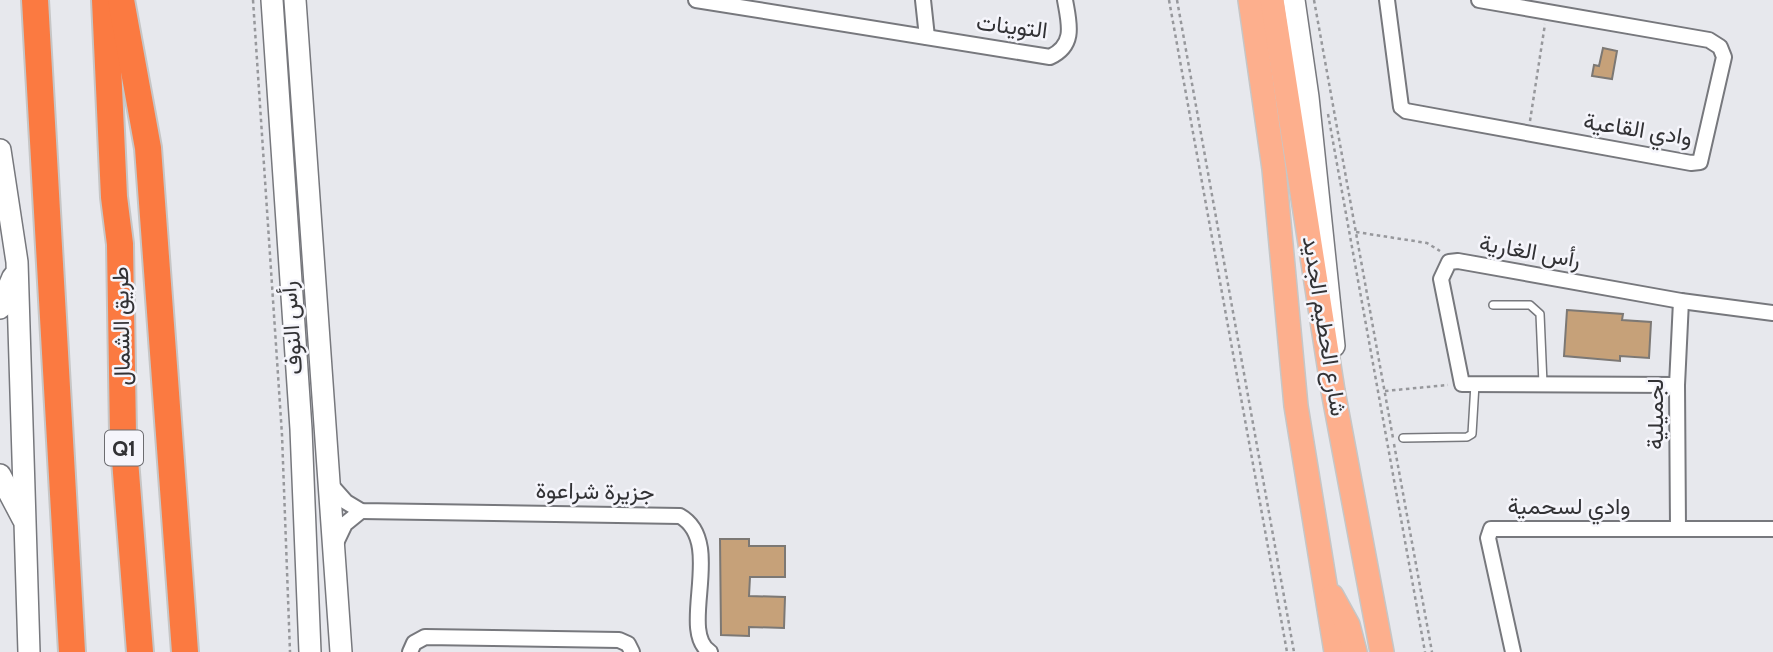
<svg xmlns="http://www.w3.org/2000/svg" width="1773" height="652" font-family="Cabin,Vazirmatn,sans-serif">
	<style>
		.building { fill: #c6a179; stroke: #7c7874; stroke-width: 2 }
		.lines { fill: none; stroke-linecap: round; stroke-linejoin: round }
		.lane-casing { stroke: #77787d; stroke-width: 10 }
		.street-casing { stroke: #77787d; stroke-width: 18 }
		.secondary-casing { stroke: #77787d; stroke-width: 24 }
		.primary-casing { stroke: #c6c6c6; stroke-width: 26 }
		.highway-casing { stroke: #c6c6c6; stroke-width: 30 }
		.path { stroke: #97989c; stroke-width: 2.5; stroke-dasharray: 3.5 3.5; stroke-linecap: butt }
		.lane { stroke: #fff; stroke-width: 7 }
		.street { stroke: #fff; stroke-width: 14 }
		.secondary { stroke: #fff; stroke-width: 21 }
		.primary { stroke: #fdaf8d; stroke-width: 23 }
		.highway { stroke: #fb7a41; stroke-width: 26 }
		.labels { text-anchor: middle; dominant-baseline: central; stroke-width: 5; stroke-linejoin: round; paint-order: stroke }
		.shield { fill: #f5f5fb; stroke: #6c6c70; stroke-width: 2 }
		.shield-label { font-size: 21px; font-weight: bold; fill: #323235 }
		.street-label { font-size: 23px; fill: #323235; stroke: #f5f5fb }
	</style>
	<rect width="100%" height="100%" fill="#e7e8ed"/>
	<g class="building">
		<polygon points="1603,48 1617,51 1612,79 1592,76 1594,65 1599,66"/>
		<polygon points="1567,310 1623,314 1622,320 1651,322 1649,358 1620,356 1620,361 1564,356"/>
		<polygon points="720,539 749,539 749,546 785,546 785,577 750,577 749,596 785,597 784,628 749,627 749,636 721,635"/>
	</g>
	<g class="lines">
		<defs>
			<g id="lane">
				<polyline points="1493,305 1530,305 1540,314 1543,384"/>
				<polyline points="1403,438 1467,437 1472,434 1475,384"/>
			</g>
			<g id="street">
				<path d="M696 0 1050 57C1076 45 1069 23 1065 0"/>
				<polyline points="923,0 927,37"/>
				<polyline points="1387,0 1401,107 1406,111 1691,163 1700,162 1724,57 1720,47 1709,40 1479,0"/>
				<polyline points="1677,385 1462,384 1441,279 1449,262 1458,261 1681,301 1773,313"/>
				<path d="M330 484 346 502 361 511 680 516C726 542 677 631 710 652"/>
				<polyline points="1678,528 1677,385 1681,301"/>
				<polyline points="335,545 345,524 361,511"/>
				<polyline points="410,652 414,643 425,637 619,640 628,644 632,652"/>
				<polyline points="1513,652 1488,538 1491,529 1773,529"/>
			</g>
			<g id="secondary">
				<polyline points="272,0 301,429 310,652"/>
				<polyline points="295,0 341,652"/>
				<polyline points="1294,0 1308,97 1334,346"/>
				<polyline points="0,150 17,262 29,652"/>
				<polyline points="0,308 13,277"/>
				<polyline points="0,475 23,519"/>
			</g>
			<g id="primary">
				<polyline points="1250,0 1274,169 1296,406 1336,652"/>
				<polyline points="1272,0 1333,391 1382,652"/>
				<polyline points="1332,596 1348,625 1355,652"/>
			</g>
			<g id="highway">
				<polyline points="35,0 72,652"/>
				<polyline points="105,0 114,197 120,244 123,434 140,652"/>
				<polyline points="121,0 148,148 185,652"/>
			</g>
		</defs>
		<use href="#lane" class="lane-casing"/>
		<use href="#street" class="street-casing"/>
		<use href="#secondary" class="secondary-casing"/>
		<use href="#primary" class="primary-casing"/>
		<use href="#highway" class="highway-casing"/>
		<g class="path">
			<polyline points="253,0 282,435 290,652"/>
			<polyline points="1169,0 1287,652"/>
			<polyline points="1177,0 1294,652"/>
			<polyline points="1314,0 1393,438"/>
			<polyline points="1328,114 1425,652"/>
			<polyline points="1530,121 1545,24"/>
			<polyline points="1356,232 1427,243 1440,251"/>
			<polyline points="1385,391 1448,385"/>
			<polyline points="1394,444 1432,652"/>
		</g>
		<use href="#lane" class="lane"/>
		<use href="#street" class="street"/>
		<use href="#secondary" class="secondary"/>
		<use href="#primary" class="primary"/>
		<use href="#highway" class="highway"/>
	</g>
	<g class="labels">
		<rect class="shield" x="105" y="430.5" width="38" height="35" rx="5"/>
		<g class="shield-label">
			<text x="124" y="448">Q1</text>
		</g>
		<g class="street-label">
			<text transform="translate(1012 26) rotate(7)">التوينات</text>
			<text transform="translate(1638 129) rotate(9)">وادي القاعية</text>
			<text transform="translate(1530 251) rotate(10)">رأس الغارية</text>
			<text transform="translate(121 326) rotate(-91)">طريق الشمال</text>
			<text transform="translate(1325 326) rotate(81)">شارع الحطيم الجديد</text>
			<text transform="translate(291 328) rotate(-94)">رأس النوف</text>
			<text transform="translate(1655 414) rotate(-90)">لجميلية</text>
			<text transform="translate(595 491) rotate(1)">جزيرة شراعوة</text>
			<text x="1569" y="506">وادي لسحمية</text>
		</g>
	</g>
</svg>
